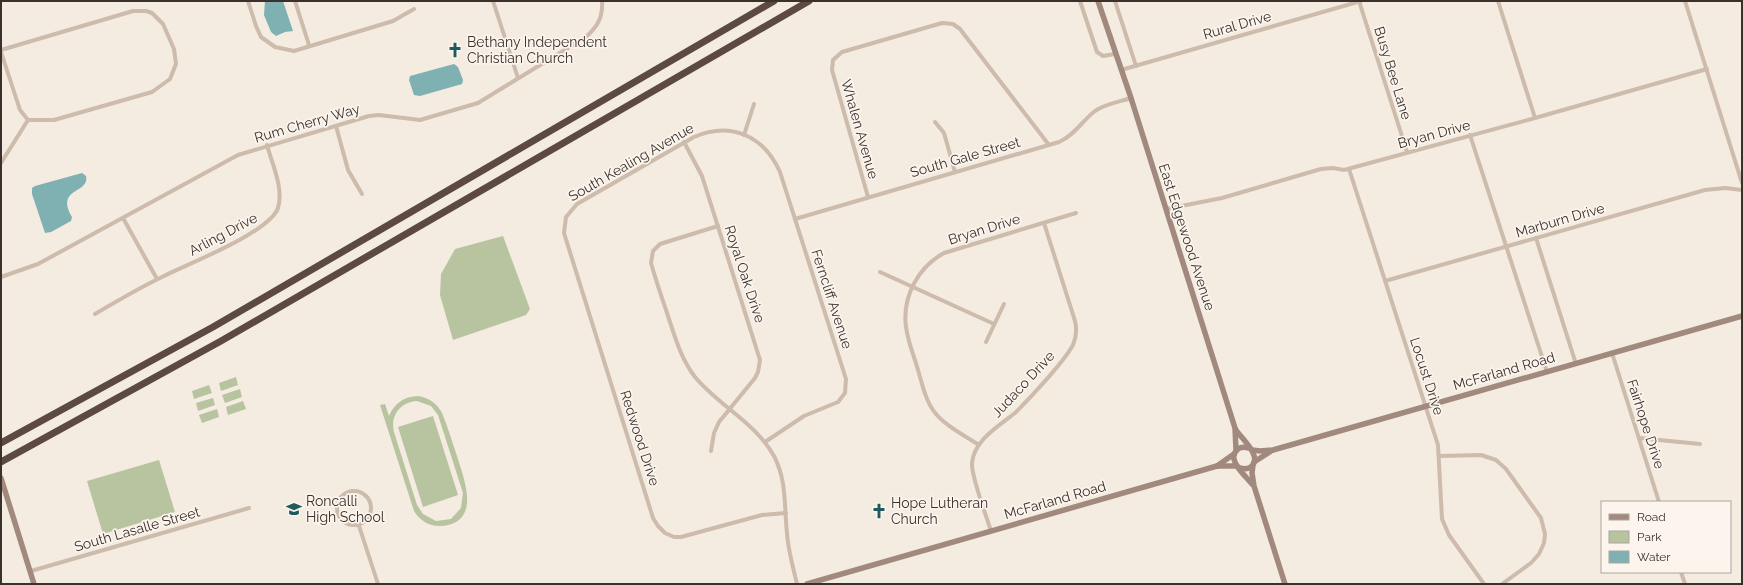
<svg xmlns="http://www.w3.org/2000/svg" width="1743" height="585" font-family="Raleway,sans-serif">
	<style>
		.green { fill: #b8c4a0; fill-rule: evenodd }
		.water { fill: #7fb0b2 }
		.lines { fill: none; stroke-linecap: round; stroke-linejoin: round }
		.street { stroke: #cdbbac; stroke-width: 4 }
		.secondary { stroke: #a18a7d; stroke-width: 5.5 }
		.highway { stroke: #5c4a42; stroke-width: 7 }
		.labels { text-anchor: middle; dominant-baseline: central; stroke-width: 3.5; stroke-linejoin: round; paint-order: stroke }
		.street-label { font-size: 14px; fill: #3b302b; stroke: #fbf5ee }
		.poi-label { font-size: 14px; fill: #3b302b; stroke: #fbf5ee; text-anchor: start }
	</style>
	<rect width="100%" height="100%" fill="#f4ebe1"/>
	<g class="green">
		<polygon points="503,236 530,309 526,315 453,340 440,295 441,274 455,249"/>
		<polygon points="236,377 238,385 221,391 219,383"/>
		<polygon points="209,385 212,393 194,399 192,391"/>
		<polygon points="240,389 242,397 225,403 222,395"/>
		<path d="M417 396C428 397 437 403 442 413 448 427 452 442 457 456 464 479 482 522 442 526 430 527 420 521 414 511L380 405 385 404 389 416C394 404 403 397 417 396ZM417 401 431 406 438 415 463 493 461 508 451 519 436 521 423 514 417 505 394 432C390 416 400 402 417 401Z"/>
		<polygon points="213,398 215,405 198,411 196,403"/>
		<polygon points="243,401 246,409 228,415 226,407"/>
		<polygon points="217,409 219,417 202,423 199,415"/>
		<polygon points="433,416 458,495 423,507 398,427"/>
		<polygon points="159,460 175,512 103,534 87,481"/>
	</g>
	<g class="water">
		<polygon points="265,1 283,1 293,31 285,32 276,36 271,32 264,15"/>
		<polygon points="454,64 458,67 463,80 462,84 420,96 414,95 409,80 410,76"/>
		<path d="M82 173 86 176C90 194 55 187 72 217L71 221 51 232 45 233 32 194V188L35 186Z"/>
	</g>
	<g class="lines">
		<g class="street">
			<polyline points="248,1 256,26 261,37 275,47 294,51 393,21 414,9"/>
			<polyline points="295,1 309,45"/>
			<polyline points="493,1 518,78"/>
			<polyline points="1080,1 1097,52 1103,56 1115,54"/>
			<polyline points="1115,1 1136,66"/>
			<polyline points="1359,1 1407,152"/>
			<polyline points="1498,1 1535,118"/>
			<polyline points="1685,1 1742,183"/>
			<polyline points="1,50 133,11 146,11 152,13 163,24 174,49 176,64 170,79 152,92 54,120 28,120"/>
			<polyline points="1,52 20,110 28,120"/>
			<polyline points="1121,70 1361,1"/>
			<polyline points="935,122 944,133 955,172"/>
			<polyline points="336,126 348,170 362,194"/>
			<polyline points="744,135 754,104"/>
			<polyline points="1470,135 1547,372"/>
			<polyline points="684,142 702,176 760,360 758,372 755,378 719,422 714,433 711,451"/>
			<polyline points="1,163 28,120"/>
			<polyline points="1349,169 1438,445 1442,519 1449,535 1484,584"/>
			<polyline points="868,197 832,70 833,60 842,52 942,23 953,24 960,29 1049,145"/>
			<polyline points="1166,209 1222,198 1321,169 1333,168 1344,170 1535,118 1707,69"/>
			<polyline points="123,218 157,279"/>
			<path d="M795 219 1059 142C1074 136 1083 120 1095 111 1105 104 1119 102 1131 98"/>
			<path d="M718 226 660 244 653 251 651 263C656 281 662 298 668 316 675 337 681 359 695 377 719 406 755 422 774 456 787 481 784 506 787 533 788 550 793 567 797 584"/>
			<polyline points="1536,238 1576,364"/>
			<polyline points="880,272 994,324"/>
			<path d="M1 277 38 264 238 155 369 116 379 115 420 120 478 103 586 37C598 26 603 17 602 1"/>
			<polyline points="1385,281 1705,190 1725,188 1742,190"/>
			<path d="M95 314C117 301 139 288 162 277 187 264 269 233 278 208 284 188 272 164 267 145"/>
			<polyline points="986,342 1004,304"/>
			<polyline points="1612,353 1659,502"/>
			<polyline points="1639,438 1700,444"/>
			<path d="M765 442 804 416 838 402 845 393 846 379 780 172C764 136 731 121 694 137L577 204 566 217 564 233 653 518 658 526 665 533 674 537H681L762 515 786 513"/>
			<path d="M979 445C965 436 942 424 933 410 925 400 922 383 918 370 914 356 908 342 906 327 902 297 918 267 944 253L1076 213"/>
			<polyline points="1439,456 1481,455 1496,460 1506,469 1541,518 1545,534 1544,543 1539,554 1531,563 1502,584"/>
			<circle cx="354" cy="508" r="17"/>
			<polyline points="357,525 359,526 378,584"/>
			<path d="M991 531C986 515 971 476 972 463 974 440 999 426 1015 413 1030 398 1063 363 1073 345 1076 338 1077 329 1075 321L1044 223"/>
			<polyline points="31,571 249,508"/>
			<polyline points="1681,572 1685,584"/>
		</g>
		<g class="secondary">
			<polyline points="1098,1 1131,98 1235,428 1236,450"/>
			<path d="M1236 430C1242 439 1262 456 1252 466 1249 469 1244 469 1240 468"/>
			<path d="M1249 448C1245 447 1240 446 1237 450 1226 460 1246 476 1252 484"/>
			<polyline points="1252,450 1260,451 1273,450 1742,316"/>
			<polyline points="1254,462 1271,451"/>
			<polyline points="1253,465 1252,473 1254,486 1285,584"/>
			<polyline points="1217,466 1234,454"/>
			<polyline points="1,478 34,584"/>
			<polyline points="807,584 1217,466 1237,466"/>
		</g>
		<g class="highway">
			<polyline points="1,443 213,327 774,1"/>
			<polyline points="1,462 221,341 809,1"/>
		</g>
	</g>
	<defs>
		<symbol id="church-bare" viewBox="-9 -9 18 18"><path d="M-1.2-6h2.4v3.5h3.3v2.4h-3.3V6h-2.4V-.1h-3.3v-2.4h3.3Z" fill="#1f5a5e" stroke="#fbf5ee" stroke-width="2.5" paint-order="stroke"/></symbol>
		<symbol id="school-bare" viewBox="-9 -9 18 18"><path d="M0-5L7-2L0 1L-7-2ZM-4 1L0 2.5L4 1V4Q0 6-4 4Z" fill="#1f5a5e" stroke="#fbf5ee" stroke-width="2.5" paint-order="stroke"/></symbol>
	</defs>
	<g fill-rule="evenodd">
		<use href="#church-bare" x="444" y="39" width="22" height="22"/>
		<use href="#school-bare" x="283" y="498" width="22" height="22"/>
		<use href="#church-bare" x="868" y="500" width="22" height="22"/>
	</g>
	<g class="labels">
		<g class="street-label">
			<text transform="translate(1237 25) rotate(-16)">Rural Drive</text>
			<text transform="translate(1393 73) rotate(73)">Busy Bee Lane</text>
			<text transform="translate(307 123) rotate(-16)">Rum Cherry Way</text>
			<text transform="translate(860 129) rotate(74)">Whalen Avenue</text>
			<text transform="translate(1434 134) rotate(-15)">Bryan Drive</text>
			<text transform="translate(965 157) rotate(-16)">South Gale Street</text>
			<text transform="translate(631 162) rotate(-30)">South Kealing Avenue</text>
			<text transform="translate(1560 220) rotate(-16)">Marburn Drive</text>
			<text transform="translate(984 229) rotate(-17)">Bryan Drive</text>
			<text transform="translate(223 234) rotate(-28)">Arling Drive</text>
			<text transform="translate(1187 237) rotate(72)">East Edgewood Avenue</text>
			<text transform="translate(745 274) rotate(72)">Royal Oak Drive</text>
			<text transform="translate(832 299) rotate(72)">Ferncliff Avenue</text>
			<text transform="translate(1504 371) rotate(-16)">McFarland Road</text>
			<text transform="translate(1427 376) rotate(72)">Locust Drive</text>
			<text transform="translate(1023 384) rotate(-47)">Judaco Drive</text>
			<text transform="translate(1646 424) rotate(72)">Fairhope Drive</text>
			<text transform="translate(640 438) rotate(72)">Redwood Drive</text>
			<text transform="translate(1055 500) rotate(-16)">McFarland Road</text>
			<text transform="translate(137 529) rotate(-16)">South Lasalle Street</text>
		</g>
		<g class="poi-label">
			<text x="467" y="42">Bethany Independent<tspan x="467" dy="16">Christian Church</tspan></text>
			<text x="306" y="501">Roncalli<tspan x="306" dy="16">High School</tspan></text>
			<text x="891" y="503">Hope Lutheran<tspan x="891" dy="16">Church</tspan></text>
		</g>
	</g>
	<rect width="1743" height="585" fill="none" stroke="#3b302b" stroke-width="4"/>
	<rect x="1601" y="501" width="130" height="72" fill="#fbf5ee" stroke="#aea6a0"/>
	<rect x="1609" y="514" width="20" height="6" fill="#a18a7d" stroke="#aea6a0"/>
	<text x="1637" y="521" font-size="12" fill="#3b302b">Road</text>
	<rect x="1609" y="531" width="20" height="12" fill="#b8c4a0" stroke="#aea6a0"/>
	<text x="1637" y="541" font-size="12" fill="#3b302b">Park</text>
	<rect x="1609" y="551" width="20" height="12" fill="#7fb0b2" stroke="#aea6a0"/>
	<text x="1637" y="561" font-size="12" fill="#3b302b">Water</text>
</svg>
